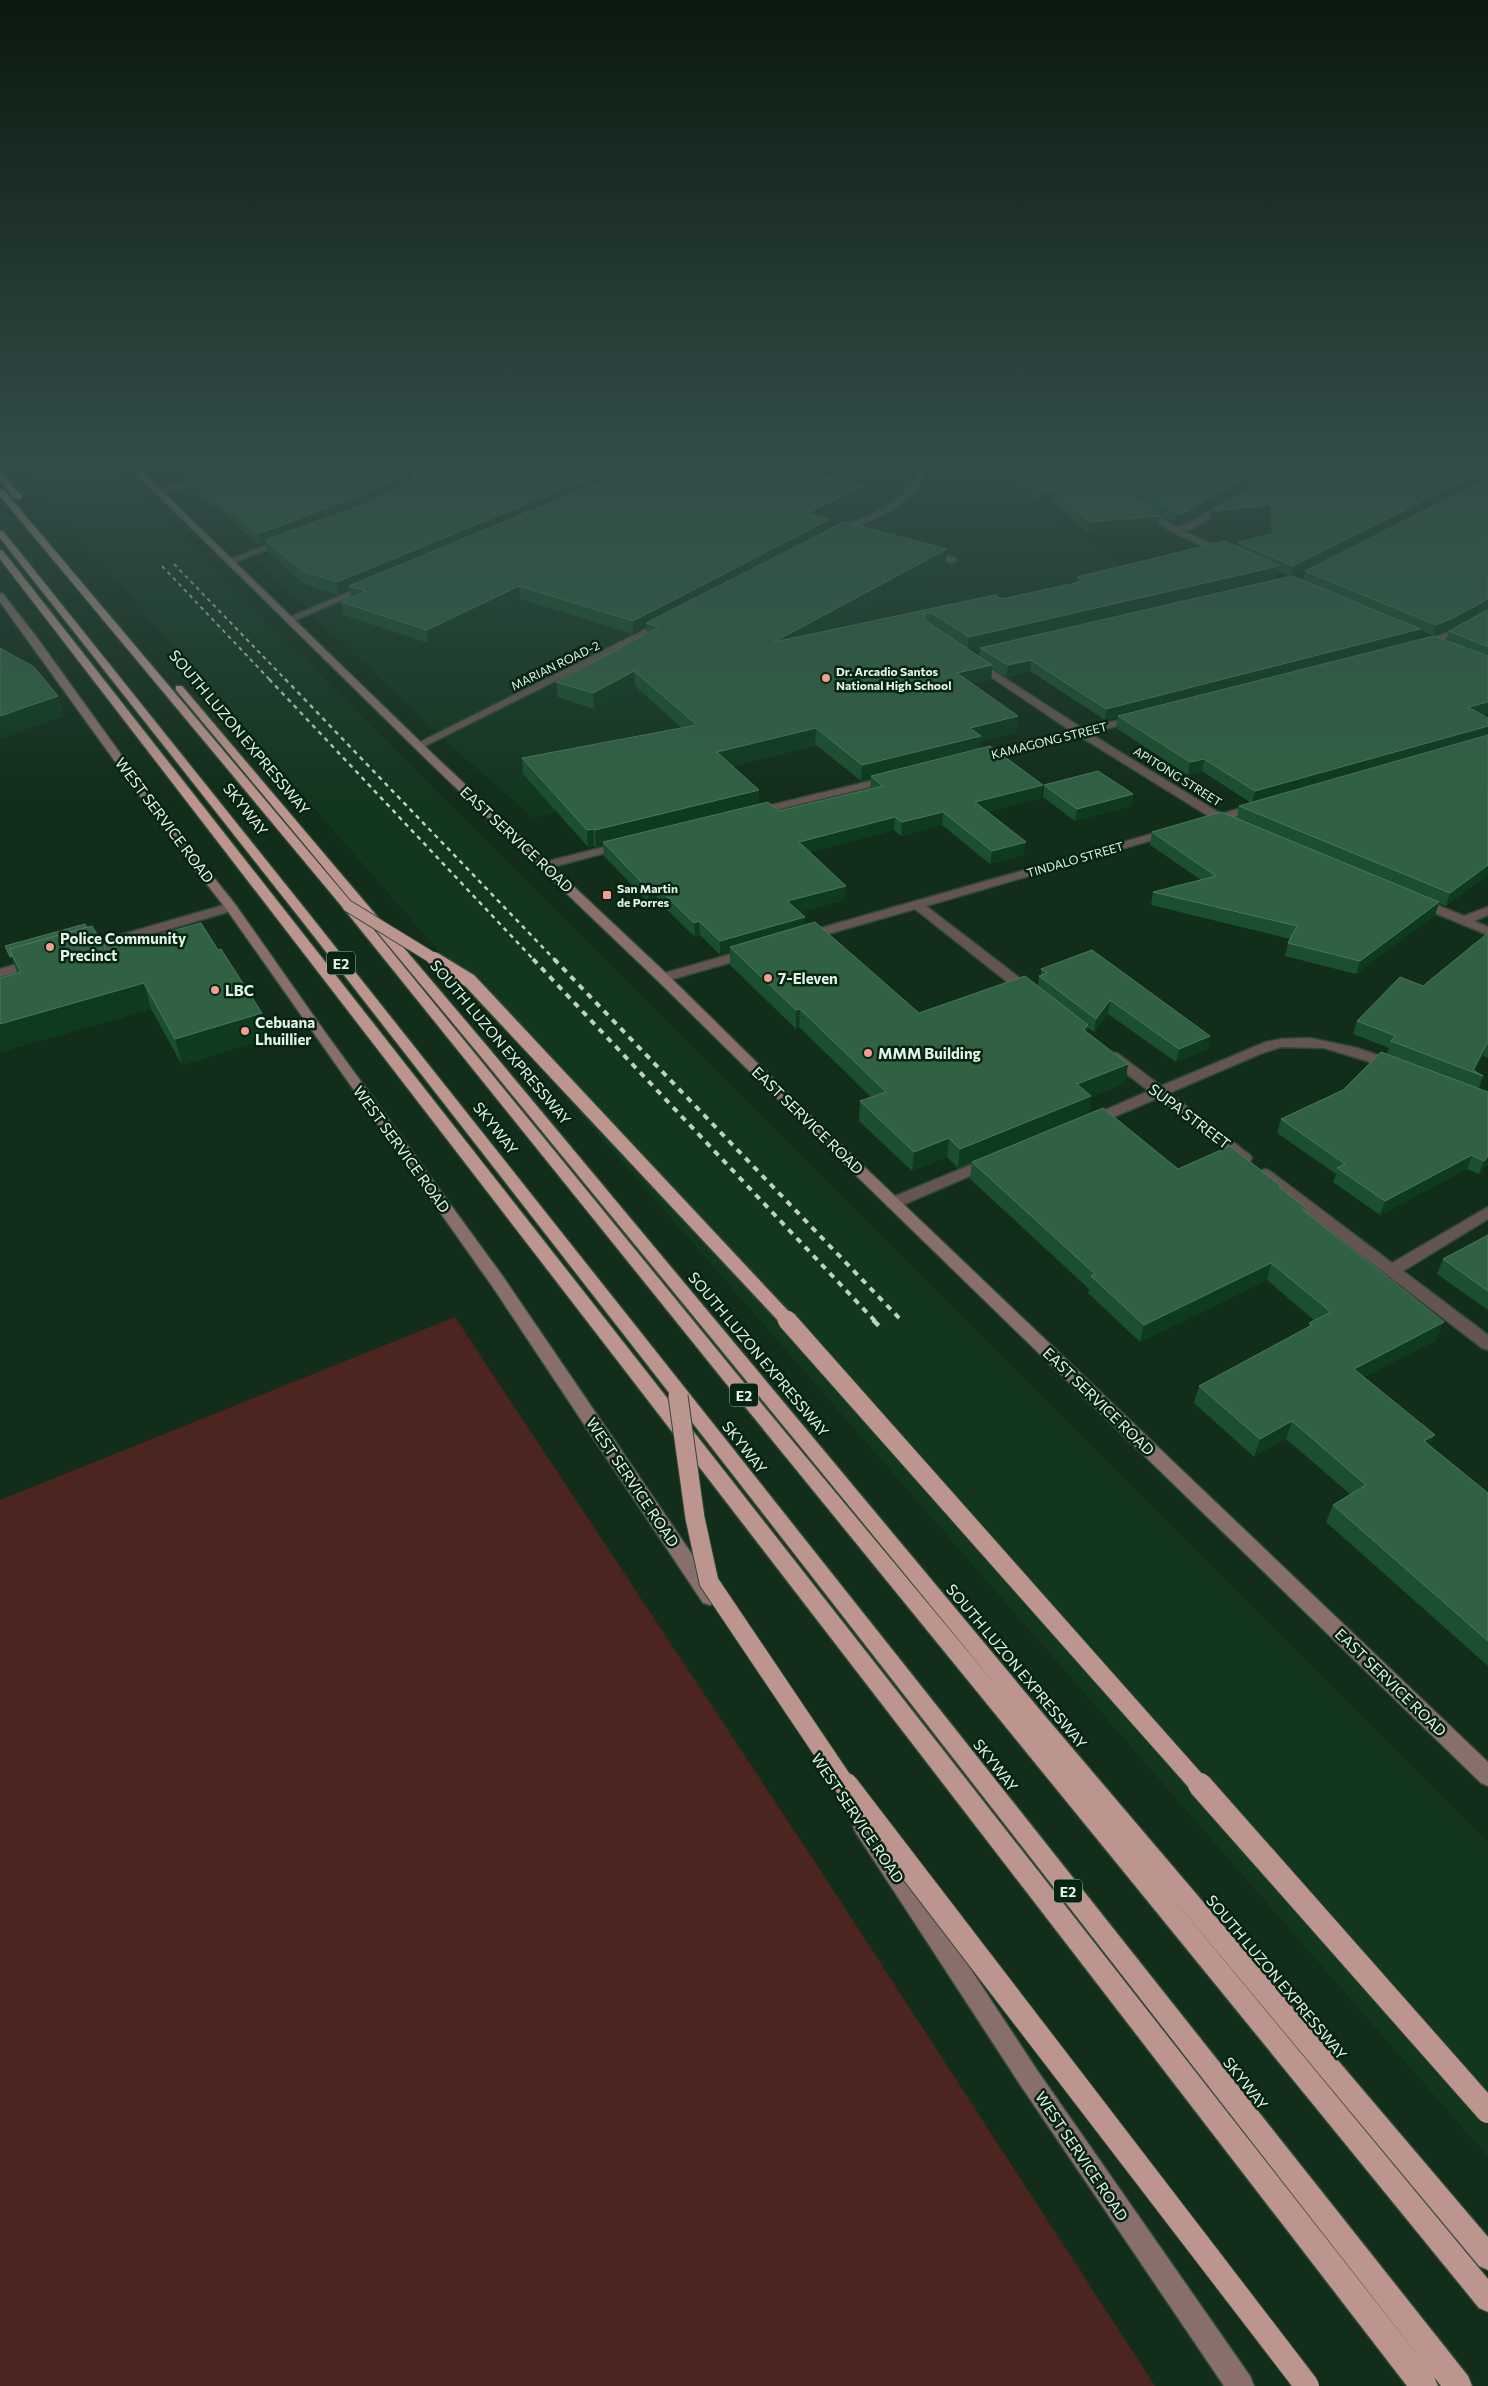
<svg xmlns="http://www.w3.org/2000/svg" width="1488" height="2386" font-family="Commissioner,sans-serif">
	<style>
		.built { fill: #13361f }
		.green { fill: #4d2520 }
		.lines { fill: none; stroke-linecap: round; stroke-linejoin: round }
		.street-casing { stroke: #2f4937; stroke-width: 3 }
		.secondary-casing { stroke: #2f4937; stroke-width: 3 }
		.highway-casing { stroke: #2f4937; stroke-width: 3 }
		.street { fill: #655552; fill-rule: evenodd }
		.secondary { fill: #886f6b; fill-rule: evenodd }
		.highway { fill: #bc958e; fill-rule: evenodd }
		.rail-far3 { stroke: #bed1c2; stroke-width: 2; stroke-dasharray: 4 4; stroke-linecap: butt }
		.rail-far2 { stroke: #bed1c2; stroke-width: 2.5; stroke-dasharray: 4.5 4.5; stroke-linecap: butt }
		.rail-far1 { stroke: #bed1c2; stroke-width: 4; stroke-dasharray: 6 6; stroke-linecap: butt }
		.rail { stroke: #bed1c2; stroke-width: 4.5; stroke-dasharray: 8 8; stroke-linecap: butt }
		.highway-bridge-far3-casing { stroke: #2f4937; stroke-width: 13; stroke-linecap: butt }
		.highway-bridge-far2-casing { stroke: #2f4937; stroke-width: 17; stroke-linecap: butt }
		.highway-bridge-far1-casing { stroke: #2f4937; stroke-width: 21; stroke-linecap: butt }
		.highway-bridge-casing { stroke: #2f4937; stroke-width: 26; stroke-linecap: butt }
		.highway-bridge-far3 { stroke: #bc958e; stroke-width: 11 }
		.highway-bridge-far2 { stroke: #bc958e; stroke-width: 14 }
		.highway-bridge-far1 { stroke: #bc958e; stroke-width: 19 }
		.highway-bridge { stroke: #bc958e; stroke-width: 24 }
		.wall { fill: #1a4f2f; fill-rule: evenodd }
		.shaded-wall { fill: #0e3a1e }
		.building { fill: #306143; stroke: #4c785c }
		.poi-dot { fill: #f59d8f; stroke: #072311; stroke-width: 2 }
		.labels { text-anchor: middle; dominant-baseline: central; stroke-width: 5; stroke-linejoin: round; paint-order: stroke }
		.far-street-label { font-size: 12px; fill: #e3f4e7; stroke: #072311 }
		.far-poi-label { font-size: 12px; font-weight: bold; fill: #e3f4e7; stroke: #072311; text-anchor: start }
		.shield { fill: #072311; stroke: #a1b5a7; stroke-width: 1 }
		.shield-label { font-size: 14px; font-weight: bold; fill: #e3f4e7 }
		.street-label { font-size: 15px; fill: #e3f4e7; stroke: #072311 }
		.poi-label { font-size: 15px; font-weight: bold; fill: #e3f4e7; stroke: #072311; text-anchor: start }
	</style>
	<rect width="100%" height="100%" fill="#122d1a"/>
	<g class="built">
		<polygon points="14,463 108,463 1488,1843 1488,2157"/>
		<polygon points="506,463 1016,463 1035,503 1135,576 827,633 942,714 533,818 435,732 256,560"/>
	</g>
	<polygon class="green" points="455,1317 811,1856 1155,2386 0,2386 0,1500"/>
	<g class="lines">
		<defs>
			<g id="street">
				<path d="M913 463H921L924 476C914 505 864 523 838 536H832V532C859 519 901 506 916 478Z"/>
				<path d="M1273 463H1281L1285 468C1282 477 1273 484 1263 484V480L1276 473 1277 468Z"/>
				<polygon points="213,477 217,479 216,481 158,493 154,491"/>
				<polygon points="1225,502 1232,504 1194,528 1183,531 1227,551 1227,555 1224,556 1172,532 1140,510 1147,508 1176,527 1188,524"/>
				<polygon points="282,539 289,541 233,563 226,561"/>
				<polygon points="927,550 955,558 956,560 952,563 924,555 924,551"/>
				<polygon points="365,585 372,587 294,621 286,619"/>
				<polygon points="1488,610 1488,617 1457,635 1422,647 1417,644 1451,631"/>
				<polygon points="664,620 669,623 667,625 423,747 415,747 414,745"/>
				<polygon points="975,659 1082,728 1140,716 1140,720 1089,733 1221,814 1256,804 1262,807 1260,809 1228,819 1227,822 1207,822 1205,820 1210,817 1078,735 979,760 975,759 975,755 1071,731 972,664 970,662"/>
				<polygon points="891,776 895,777 895,781 755,815 749,812 751,810"/>
				<polygon points="1169,829 1173,830 1173,834 926,906 1034,989 1035,992 1034,995 1024,995 915,909 807,940 801,936 803,933"/>
				<polygon points="624,842 628,843 630,845 628,847 545,869 539,865 541,863"/>
				<polygon points="1417,897 1464,916 1488,907 1488,915 1474,921 1488,927 1488,935 1413,904 1411,901"/>
				<polygon points="231,903 237,907 235,910 90,952 82,952 80,949 82,946"/>
				<polygon points="749,949 755,953 753,956 663,982 657,978 658,975"/>
				<polygon points="35,959 39,960 41,963 39,966 0,977 0,969"/>
				<polygon points="1310,1038 1357,1048 1398,1062 1400,1065 1393,1069 1324,1048 1281,1047 1260,1054 1169,1093 1250,1155 1252,1158 1250,1161 1240,1161 1158,1098 1097,1124 1092,1125 1085,1121 1087,1118 1149,1091 1107,1059 1105,1056 1107,1053 1117,1053 1161,1086 1266,1042 1281,1039"/>
				<polygon points="990,1157 995,1159 997,1162 995,1165 898,1207 888,1207 885,1203 888,1199"/>
				<polygon points="1265,1169 1270,1171 1392,1263 1488,1207 1488,1219 1403,1271 1488,1335 1488,1350 1482,1348 1260,1177 1258,1174 1260,1171"/>
			</g>
			<g id="secondary">
				<polygon points="125,463 133,463 436,757 668,975 809,1114 1488,1762 1488,1786 1481,1783 799,1120 658,981 428,761"/>
				<polygon points="0,593 3,594 35,635 171,824 235,904 325,1032 504,1278 717,1591 720,1597 717,1603 710,1605 703,1603 492,1286 227,910 163,828 0,602"/>
				<polygon points="864,1816 872,1819 1037,2070 1250,2376 1254,2386 1224,2386 1021,2086 856,1833 853,1826 856,1819"/>
			</g>
			<g id="highway">
				<polygon points="0,473 21,495 21,499 15,499 0,480"/>
				<polygon points="0,489 3,489 352,903 736,1373 995,1684 477,1052 176,690 176,686 182,686 487,1046 1045,1716 1488,2237 1488,2270 1479,2266 1165,1889 1488,2279 1488,2312 1479,2308 724,1381 344,909 0,496"/>
				<polygon points="0,531 3,531 310,915 1468,2376 1472,2386 1441,2386 1434,2377 1438,2386 1407,2386 0,559 0,550 3,551 1427,2367 302,921 0,538"/>
			</g>
		</defs>
		<use href="#street" class="street-casing"/>
		<use href="#secondary" class="secondary-casing"/>
		<use href="#highway" class="highway-casing"/>
		<use href="#street" class="street"/>
		<use href="#secondary" class="secondary"/>
		<use href="#highway" class="highway"/>
		<g class="rail-far3">
			<polyline points="174,564 286,680"/>
			<polyline points="162,566 270,680"/>
		</g>
		<g class="rail-far2">
			<polyline points="269,679 534,960"/>
			<polyline points="285,679 555,960"/>
		</g>
		<g class="rail-far1">
			<polyline points="533,959 875,1321"/>
			<polyline points="554,959 900,1319"/>
		</g>
		<polyline class="rail" points="873,1320 881,1328"/>
		<defs>
			<polyline id="highway-bridge-far3" points="348,906 436,960"/>
			<polyline id="highway-bridge-far2" points="434,959 470,981 788,1321"/>
			<g id="highway-bridge-far1">
				<polyline points="787,1320 1201,1787"/>
				<polyline points="678,1396 695,1518 709,1582 847,1787"/>
			</g>
			<g id="highway-bridge">
				<polyline points="846,1785 1307,2386"/>
				<polyline points="1200,1785 1488,2111"/>
			</g>
		</defs>
		<use href="#highway-bridge-far3" class="highway-bridge-far3-casing"/>
		<use href="#highway-bridge-far2" class="highway-bridge-far2-casing"/>
		<use href="#highway-bridge-far1" class="highway-bridge-far1-casing"/>
		<use href="#highway-bridge" class="highway-bridge-casing"/>
		<use href="#highway-bridge-far3" class="highway-bridge-far3"/>
		<use href="#highway-bridge-far2" class="highway-bridge-far2"/>
		<use href="#highway-bridge-far1" class="highway-bridge-far1"/>
		<use href="#highway-bridge" class="highway-bridge"/>
	</g>
	<g class="wall">
		<path d="M167 463H415L403 486 402 487H403L412 477 419 463H474L473 466 480 463H804L792 468 863 486 862 498 823 517 830 529 946 563 819 632 1002 599 1076 583 1077 577 1237 547 1238 542 1272 534 1269 516 1209 521 1285 468V467L1282 463H1488V608L1450 629 1433 636 1446 640 1449 631 1488 610V713L1481 715 1488 718V875L1446 906 1439 903 1435 915 1356 974 1285 956 1288 943 1290 939 1151 905 1153 892 1201 880 1150 845 1152 832 1237 818 1239 806 1251 803 1202 771 1188 775 1116 728 1118 717 1105 720 1030 671 1006 677 992 668 991 680 973 684 1017 732 980 741 979 749 1041 798 988 812 1024 855 990 864 942 825 901 836 894 830 810 852 845 900 799 912 805 925 919 1013 1038 986 1039 976 1041 975V969L1092 950 1208 1049 1176 1062 1108 1014 1094 1032 1088 1028 1087 1032 1128 1064 1125 1083 1091 1097 1088 1114 1178 1169 1280 1188 1305 1207 1304 1211 1437 1340 1364 1377 1430 1446 1488 1493V1666L1326 1522 1333 1505 1350 1494 1286 1439 1254 1457 1194 1403 1199 1386 1308 1328 1309 1323 1315 1321 1267 1280 1140 1342 1088 1293 1089 1289 970 1179 972 1163 958 1168 947 1157 912 1171 859 1121 860 1101 871 1097 799 1027 796 1029 730 965V952L720 955 700 935 695 937 657 900 649 903 604 856 603 846 596 847 594 846 588 847 523 774 522 758 682 728 635 686 594 709 558 697 556 682 647 634 646 627 633 634 520 599 428 643 343 615 341 602 351 598 350 590 339 595 304 584 268 552 266 544 260 546 195 490 192 478H193ZM1487 477 1488 478 1305 571 1303 581 1292 576ZM1278 571 1290 577 1276 580ZM1420 630 1433 636 1417 640ZM980 649 979 656 971 651ZM815 744 861 781 871 779 870 789 779 811 759 804V790L731 765Z"/>
		<polygon points="1024,463 1276,463 1274,472 1182,524 1175,524 1161,516 1112,478 1160,516 1158,526 1088,532 1050,501 1039,502 1013,478 1014,468"/>
		<polygon points="1044,785 1133,794 1131,806 1075,821 1043,797"/>
		<polygon points="87,927 106,949 218,950 262,1013 268,1038 182,1065 151,1009 0,1052 0,978 17,973 14,963 13,963 5,946"/>
		<polygon points="1488,933 1488,1058 1483,1056 1475,1071 1483,1076 1479,1088 1488,1164 1479,1174 1467,1169 1380,1215 1333,1182 1336,1174 1277,1133 1281,1119 1343,1090 1387,1054 1389,1048 1353,1034 1357,1021 1423,986"/>
		<polygon points="1488,1235 1488,1310 1437,1274 1443,1259"/>
	</g>
	<g class="shaded-wall">
		<polygon points="213,463 265,463 206,475 203,473 204,477 195,479 193,468"/>
		<polygon points="408,463 415,463 403,486 397,491 365,506 265,540 266,544 260,546 258,534"/>
		<polygon points="468,463 474,463 467,480 466,468"/>
		<polygon points="626,463 654,463 349,586 350,590 339,595 337,582"/>
		<polygon points="779,463 804,463 775,476 775,464"/>
		<polygon points="1275,463 1276,463 1274,472 1182,524 1175,524 1177,514"/>
		<polygon points="1488,468 1487,477 1291,577 1293,566"/>
		<polygon points="863,486 862,498 806,525 807,513"/>
		<polygon points="1051,491 1050,501 1039,502 1040,492"/>
		<polygon points="1271,505 1269,516 1209,521 1211,511"/>
		<polygon points="1160,516 1158,526 1088,532 1090,522"/>
		<polygon points="830,519 830,532 646,623 646,627 633,634 633,621"/>
		<polygon points="947,549 946,563 773,657 774,642"/>
		<polygon points="1279,566 1276,580 980,648 980,649 967,652 969,637"/>
		<polygon points="519,586 520,599 428,643 427,630"/>
		<polygon points="1488,599 1488,608 1450,629 1433,636 1436,625"/>
		<polygon points="1420,629 1417,641 1105,720 1106,709"/>
		<polygon points="1031,660 1030,671 1006,677 1008,665"/>
		<polygon points="992,665 991,680 955,689 957,673"/>
		<polygon points="634,671 635,686 594,709 593,693"/>
		<polygon points="58,696 64,716 0,739 0,716"/>
		<polygon points="1488,702 1488,713 1464,719 1468,707"/>
		<polygon points="1018,716 1017,732 980,741 979,752 871,776 871,779 861,781 862,765 970,728"/>
		<polygon points="1488,726 1488,737 1252,803 1255,791"/>
		<polygon points="816,728 815,744 717,768 717,752"/>
		<polygon points="1204,759 1202,771 1188,775 1190,762"/>
		<polygon points="1043,785 1041,798 974,816 975,802"/>
		<polygon points="759,790 759,807 603,842 603,846 596,847 595,830"/>
		<polygon points="1133,794 1131,806 1075,821 1077,809"/>
		<polygon points="943,812 942,825 901,836 902,822"/>
		<polygon points="895,817 894,830 799,855 799,842"/>
		<polygon points="593,829 594,846 588,847 587,830"/>
		<polygon points="1026,842 1024,855 990,864 992,851"/>
		<polygon points="1488,865 1488,875 1446,906 1450,893"/>
		<polygon points="846,886 845,900 786,915 787,901"/>
		<polygon points="657,887 657,900 649,903 648,889"/>
		<polygon points="1439,902 1435,915 1356,974 1360,961"/>
		<polygon points="805,917 804,931 730,947 730,952 720,955 720,941"/>
		<polygon points="699,921 700,935 695,937 694,923"/>
		<polygon points="12,956 14,963 13,963 10,957"/>
		<polygon points="144,983 151,1009 0,1052 0,1024"/>
		<polygon points="1110,1000 1108,1014 1094,1032 1096,1019"/>
		<polygon points="800,1009 799,1027 796,1029 796,1010"/>
		<polygon points="262,1013 268,1038 182,1065 175,1039"/>
		<polygon points="1088,1025 1085,1044 1084,1030"/>
		<polygon points="1210,1036 1208,1049 1176,1062 1179,1049"/>
		<polygon points="1488,1042 1483,1056 1474,1073 1473,1070"/>
		<polygon points="1128,1064 1125,1083 1091,1097 1088,1115 958,1168 960,1149 1077,1084"/>
		<polygon points="949,1138 947,1157 912,1171 914,1152"/>
		<polygon points="1472,1155 1467,1169 1380,1215 1385,1201"/>
		<polygon points="1488,1156 1488,1164 1479,1174 1484,1161"/>
		<polygon points="1271,1263 1267,1280 1140,1342 1144,1325"/>
		<polygon points="1444,1322 1437,1340 1348,1386 1354,1369"/>
		<polygon points="1292,1421 1286,1439 1254,1457 1260,1439"/>
		<polygon points="1435,1435 1428,1452 1424,1441"/>
	</g>
	<g class="building">
		<polygon points="185,463 213,463 193,468"/>
		<polygon points="254,463 408,463 402,474 395,479 364,494 258,534 192,478 206,475 203,473"/>
		<polygon points="419,463 468,463 466,468 480,463 626,463 337,582 302,571 265,540 371,502 403,487 412,477"/>
		<polygon points="646,463 779,463 775,464 863,486 807,513 830,519 633,621 519,586 427,630 341,602 366,591 349,586"/>
		<polygon points="1024,463 1092,463 1160,516 1090,522 1051,491 1040,492 1014,468"/>
		<polygon points="1106,463 1275,463 1183,513 1177,514 1163,506"/>
		<polygon points="1287,463 1488,463 1488,468 1293,566 1238,542 1275,533 1271,505 1211,511 1285,468"/>
		<polygon points="1488,478 1488,599 1453,618 1436,625 1305,571"/>
		<polygon points="844,522 947,549 774,642 995,595 1002,599 1085,581 1077,577 1225,541 1279,566 969,637 932,613 925,613 924,620 992,665 957,673 1018,716 970,728 981,736 862,765 816,728 717,752 759,790 595,830 593,829 587,830 522,758 697,725 634,671 593,693 556,682 659,627 646,623"/>
		<polygon points="1292,576 1420,629 1106,709 1031,660 1008,665 980,648"/>
		<polygon points="1488,610 1488,647 1449,631"/>
		<polygon points="1434,636 1488,656 1488,702 1468,707 1488,718 1488,726 1255,791 1204,759 1190,762 1118,716"/>
		<polygon points="0,648 34,667 58,696 0,716"/>
		<polygon points="1488,735 1488,865 1450,893 1239,806"/>
		<polygon points="990,746 1043,785 975,802 1026,842 992,851 943,812 902,822 895,817 799,842 846,886 787,901 805,917 720,941 699,921 694,923 657,887 648,889 603,842 768,802 779,811 883,786 871,776"/>
		<polygon points="1098,771 1133,794 1077,809 1044,785"/>
		<polygon points="1221,812 1439,902 1360,961 1288,943 1297,926 1153,892 1216,876 1152,832"/>
		<polygon points="815,922 919,1013 1025,976 1088,1025 1084,1030 1128,1064 1077,1084 1091,1096 960,1149 949,1138 914,1152 860,1101 886,1092 800,1009 796,1010 730,947"/>
		<polygon points="201,923 218,950 221,949 262,1013 175,1039 144,983 0,1024 0,978 21,972 9,949 92,926 106,949"/>
		<polygon points="85,924 87,927 9,949 12,956 10,957 5,946"/>
		<polygon points="1488,933 1488,1042 1473,1070 1483,1076 1391,1041 1396,1036 1357,1021 1400,977 1423,986"/>
		<polygon points="1092,950 1210,1036 1179,1049 1110,1000 1096,1019 1039,976 1047,973 1041,969"/>
		<polygon points="1381,1052 1488,1092 1488,1156 1484,1161 1472,1155 1385,1201 1337,1168 1345,1164 1281,1119 1343,1090"/>
		<polygon points="1103,1108 1178,1169 1230,1146 1281,1186 1279,1187 1305,1207 1303,1210 1444,1322 1354,1369 1435,1435 1424,1441 1488,1493 1488,1641 1333,1505 1366,1485 1292,1421 1260,1439 1199,1386 1312,1325 1309,1323 1331,1312 1271,1263 1144,1325 1091,1276 1095,1274 972,1162"/>
		<polygon points="1488,1235 1488,1291 1443,1259"/>
	</g>
	<linearGradient id="sky" x2="0" y2="1"><stop stop-color="#0a190e"/><stop offset="0.58" stop-color="#334c49"/><stop offset="1" stop-color="#334c49" stop-opacity="0"/></linearGradient>
	<rect width="1488" height="797" fill="url(#sky)"/>
	<g class="poi-dot">
		<circle cx="826" cy="678" r="5"/>
		<rect x="602" y="890" width="10" height="10" rx="2.5"/>
		<circle cx="50" cy="947" r="5"/>
		<circle cx="768" cy="978" r="5"/>
		<circle cx="215" cy="990" r="5"/>
		<circle cx="245" cy="1031" r="5"/>
		<circle cx="868" cy="1053" r="5"/>
	</g>
	<g class="labels">
		<g class="far-street-label">
			<text transform="translate(555 665) rotate(-26)">MARIAN ROAD-2</text>
			<text transform="translate(1049 740) rotate(-14)">KAMAGONG STREET</text>
			<text transform="translate(1178 776) rotate(32)">APITONG STREET</text>
			<text transform="translate(1075 859) rotate(-16)">TINDALO STREET</text>
		</g>
		<g class="far-poi-label">
			<text x="836" y="671">Dr. Arcadio Santos<tspan x="836" dy="14">National High School</tspan></text>
			<text x="617" y="888">San Martin<tspan x="617" dy="14">de Porres</tspan></text>
		</g>
		<g class="shield">
			<rect x="327" y="951.5" width="28" height="23" rx="4"/>
			<rect x="730" y="1383.5" width="28" height="23" rx="4"/>
			<rect x="1054" y="1879.5" width="28" height="23" rx="4"/>
		</g>
		<g class="shield-label">
			<text x="341" y="963">E2</text>
			<text x="744" y="1395">E2</text>
			<text x="1068" y="1891">E2</text>
		</g>
		<g class="street-label">
			<text transform="translate(240 732) rotate(50)">SOUTH LUZON EXPRESSWAY</text>
			<text transform="translate(246 809) rotate(52)">SKYWAY</text>
			<text transform="translate(165 820) rotate(53)">WEST SERVICE ROAD</text>
			<text transform="translate(517 839) rotate(43)">EAST SERVICE ROAD</text>
			<text transform="translate(501 1042) rotate(50)">SOUTH LUZON EXPRESSWAY</text>
			<text transform="translate(1190 1116) rotate(37)">SUPA STREET</text>
			<text transform="translate(808 1120) rotate(44)">EAST SERVICE ROAD</text>
			<text transform="translate(496 1128) rotate(52)">SKYWAY</text>
			<text transform="translate(402 1149) rotate(54)">WEST SERVICE ROAD</text>
			<text transform="translate(759 1354) rotate(50)">SOUTH LUZON EXPRESSWAY</text>
			<text transform="translate(1099 1401) rotate(44)">EAST SERVICE ROAD</text>
			<text transform="translate(745 1447) rotate(52)">SKYWAY</text>
			<text transform="translate(633 1482) rotate(56)">WEST SERVICE ROAD</text>
			<text transform="translate(1017 1666) rotate(50)">SOUTH LUZON EXPRESSWAY</text>
			<text transform="translate(1391 1682) rotate(44)">EAST SERVICE ROAD</text>
			<text transform="translate(996 1765) rotate(52)">SKYWAY</text>
			<text transform="translate(858 1818) rotate(56)">WEST SERVICE ROAD</text>
			<text transform="translate(1277 1977) rotate(50)">SOUTH LUZON EXPRESSWAY</text>
			<text transform="translate(1246 2083) rotate(52)">SKYWAY</text>
			<text transform="translate(1082 2156) rotate(56)">WEST SERVICE ROAD</text>
		</g>
		<g class="poi-label">
			<text x="60" y="938">Police Community<tspan x="60" dy="17">Precinct</tspan></text>
			<text x="778" y="978">7-Eleven</text>
			<text x="225" y="990">LBC</text>
			<text x="255" y="1022">Cebuana<tspan x="255" dy="17">Lhuillier</tspan></text>
			<text x="878" y="1053">MMM Building</text>
		</g>
	</g>
</svg>
